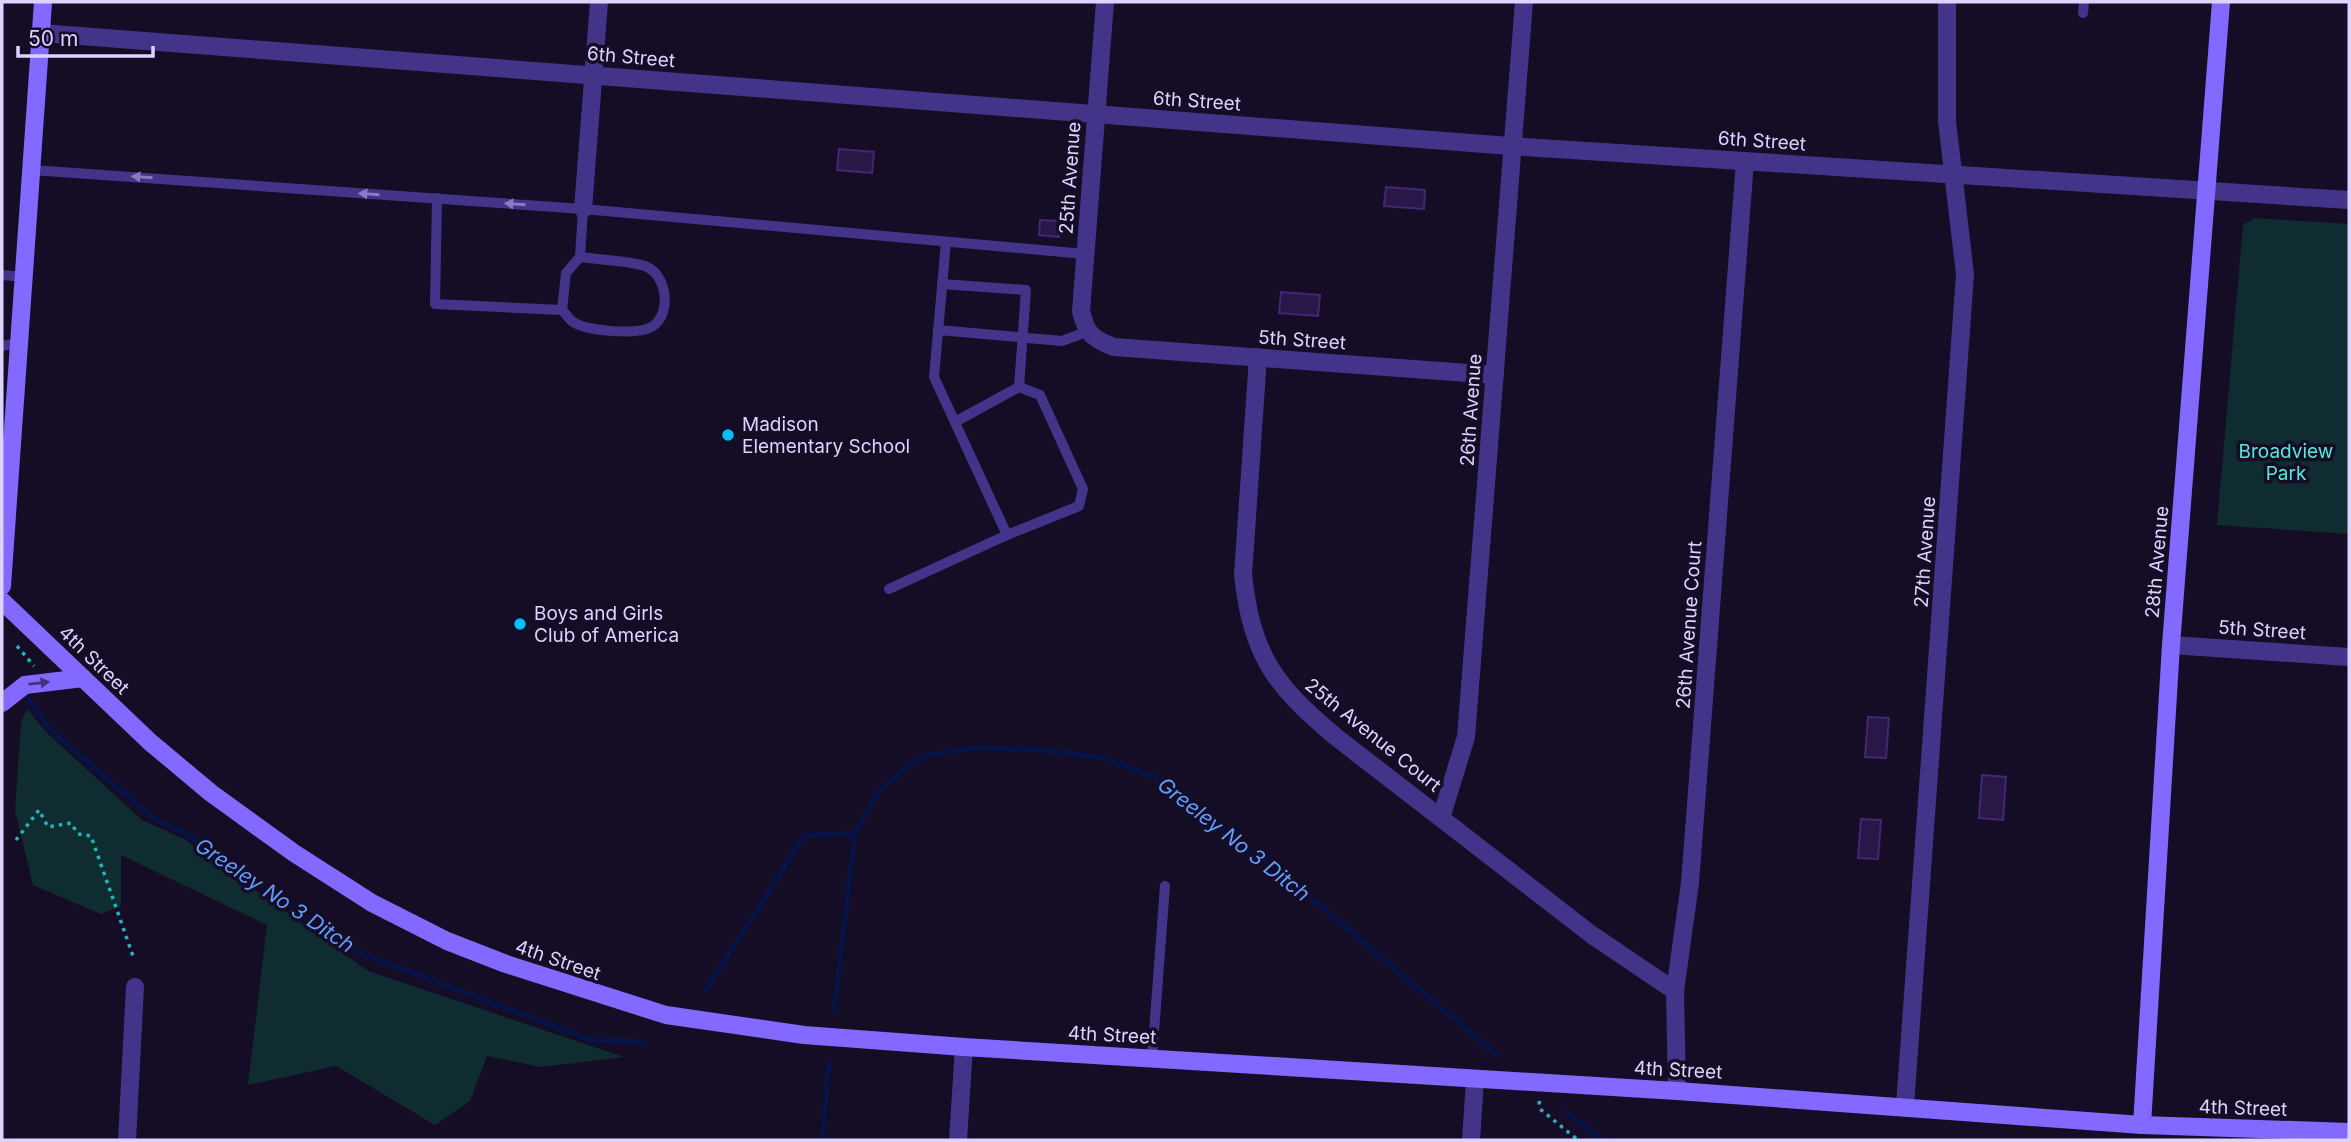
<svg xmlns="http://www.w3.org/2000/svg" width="2351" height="1142" font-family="Inter,sans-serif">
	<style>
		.green { fill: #0f2c30 }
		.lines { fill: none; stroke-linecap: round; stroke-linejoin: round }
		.stream { stroke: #061346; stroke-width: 5 }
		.building { fill: #291748; stroke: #432776; stroke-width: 2 }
		.path { stroke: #25b2c0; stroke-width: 3.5; stroke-dasharray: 3.5 5; stroke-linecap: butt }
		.lane { stroke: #443489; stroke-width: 10 }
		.street { stroke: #443489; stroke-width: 18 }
		.secondary { stroke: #8369ff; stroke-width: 18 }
		.oneway { fill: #897bbe }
		.oneway2 { fill: #41327d }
		.poi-dot { fill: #00bdfd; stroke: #150d26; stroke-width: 2.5 }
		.labels { text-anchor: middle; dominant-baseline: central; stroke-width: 7; stroke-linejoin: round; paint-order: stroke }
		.street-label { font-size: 19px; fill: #ded2ff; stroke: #150d26 }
		.poi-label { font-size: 19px; fill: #ded2ff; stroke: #150d26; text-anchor: start }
		.park-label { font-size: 19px; fill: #54e9da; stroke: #150d26 }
		.water-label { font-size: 21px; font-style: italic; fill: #609dff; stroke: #150d26 }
	</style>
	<rect width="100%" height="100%" fill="#150d26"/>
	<g class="green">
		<polygon points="2254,218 2349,224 2349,534 2217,525 2243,225"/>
		<polygon points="27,709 46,732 142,820 184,839 368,971 624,1057 540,1067 487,1056 470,1101 435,1125 336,1066 248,1085 267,925 121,855 121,906 101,914 33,885 15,811 21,722"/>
	</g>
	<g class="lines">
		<g class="stream">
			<polyline points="28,698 49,729 153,818 188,835 355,951 591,1040 643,1042"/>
			<polyline points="706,990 804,836 855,833 878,791 921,757 971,748 1036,749 1104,758 1155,777 1281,873 1496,1054"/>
			<polyline points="834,1010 855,833"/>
			<polyline points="1567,1113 1603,1140"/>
			<polyline points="822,1140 829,1062"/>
		</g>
	</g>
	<g class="building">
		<polygon points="839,149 874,152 872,173 837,170"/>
		<polygon points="1386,187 1425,190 1424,209 1384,206"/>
		<polygon points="1040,220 1060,221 1059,237 1039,235"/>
		<polygon points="1281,292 1320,295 1318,316 1279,313"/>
		<polygon points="1868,717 1889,718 1886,758 1865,757"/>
		<polygon points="1982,775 2006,777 2003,820 1979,818"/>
		<polygon points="1861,819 1881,820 1878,859 1858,858"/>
	</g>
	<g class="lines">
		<g class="path">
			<polyline points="17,646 34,666"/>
			<polyline points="16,840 39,810 48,827 71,823 78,834 91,836 133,956"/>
			<polyline points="1539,1101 1540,1109 1578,1140"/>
		</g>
		<g class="lane">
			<polyline points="2083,13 2084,2"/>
			<polyline points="32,170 583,209 1085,254"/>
			<polyline points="437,198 435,304 562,310 566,273 580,257 583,209"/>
			<polyline points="2,275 24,277"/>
			<polyline points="942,284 1026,290 1019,387"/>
			<path d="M562 310C565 313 569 319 573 322 587 331 639 336 653 326 672 313 667 274 645 266 626 260 600 260 580 257"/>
			<polyline points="938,330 1062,341 1086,332"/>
			<polyline points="2,346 19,343"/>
			<polyline points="955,422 1019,387 1040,395 1083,489 1079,506 1007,535"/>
			<polyline points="889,589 1007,535 934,377 946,242"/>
			<polyline points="1152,1058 1165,886"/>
		</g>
		<g class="street">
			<path d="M1105 2 1081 311C1086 333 1092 339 1114 347L1495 375"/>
			<polyline points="41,33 1510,146 2349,200"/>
			<polyline points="583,209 599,2"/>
			<path d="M1258 357 1243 575C1252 656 1275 686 1336 737L1592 935 1675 991"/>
			<polyline points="2171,645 2349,657"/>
			<polyline points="1441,818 1466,737 1524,2"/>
			<polyline points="1677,1091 1675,991 1690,883 1745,161"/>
			<polyline points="1905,1106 1965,274 1947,121 1947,2"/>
			<polyline points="127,1140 135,987"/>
			<polyline points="958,1140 964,1047"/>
			<polyline points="1471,1140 1475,1080"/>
		</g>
		<g class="secondary">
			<polyline points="2,586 43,2"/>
			<polyline points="2,601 150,742 211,793 294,853 372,903 447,941 506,964 666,1015 804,1035 964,1047 1677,1091 2142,1125 2349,1132"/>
			<polyline points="2,703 25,685 83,678"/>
			<polyline points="2142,1125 2171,645 2221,2"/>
		</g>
	</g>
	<defs><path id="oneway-solid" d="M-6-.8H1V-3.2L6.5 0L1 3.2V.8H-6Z" transform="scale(1.75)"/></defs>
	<g class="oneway">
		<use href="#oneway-solid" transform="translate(142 177) rotate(-176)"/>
		<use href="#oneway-solid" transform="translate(369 194) rotate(-176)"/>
		<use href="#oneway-solid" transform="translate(515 204) rotate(-176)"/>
	</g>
	<use class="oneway2" href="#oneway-solid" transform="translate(39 683) rotate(-6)"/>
	<g class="poi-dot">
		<circle cx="728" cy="435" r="7"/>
		<circle cx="520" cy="624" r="7"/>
	</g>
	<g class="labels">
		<g class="street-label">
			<text transform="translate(631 57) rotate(5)">6th Street</text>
			<text transform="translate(1197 101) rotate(4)">6th Street</text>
			<text transform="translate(1762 141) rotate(4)">6th Street</text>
			<text transform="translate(1070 178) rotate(-86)">25th Avenue</text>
			<text transform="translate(1302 340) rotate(4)">5th Street</text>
			<text transform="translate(1471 410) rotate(-86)">26th Avenue</text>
			<text transform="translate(1925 552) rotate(-86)">27th Avenue</text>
			<text transform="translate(2157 562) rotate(-85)">28th Avenue</text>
			<text transform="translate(1689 625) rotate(-86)">26th Avenue Court</text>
			<text transform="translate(2262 630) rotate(4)">5th Street</text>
			<text transform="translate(94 660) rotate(44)">4th Street</text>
			<text transform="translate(1373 735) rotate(39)">25th Avenue Court</text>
			<text transform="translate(558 960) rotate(19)">4th Street</text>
			<text transform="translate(1112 1035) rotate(3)">4th Street</text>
			<text transform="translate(1678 1070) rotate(3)">4th Street</text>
			<text transform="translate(2243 1108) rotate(2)">4th Street</text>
		</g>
		<g class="poi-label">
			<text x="742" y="424">Madison<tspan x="742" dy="22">Elementary School</tspan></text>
			<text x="534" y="613">Boys and Girls<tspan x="534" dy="22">Club of America</tspan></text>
		</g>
		<g class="park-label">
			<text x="2286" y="451">Broadview<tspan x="2286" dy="22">Park</tspan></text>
		</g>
		<g class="water-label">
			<text transform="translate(1234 839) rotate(38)">Greeley No 3 Ditch</text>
			<text transform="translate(275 895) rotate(34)">Greeley No 3 Ditch</text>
		</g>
	</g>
	<rect width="2351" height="1142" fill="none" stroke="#ded2ff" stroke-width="7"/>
	<path d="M18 46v10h135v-10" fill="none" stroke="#ded2ff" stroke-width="3.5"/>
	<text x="28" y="46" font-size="21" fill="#ded2ff" stroke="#150d26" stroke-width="5" paint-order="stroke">50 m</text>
</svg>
